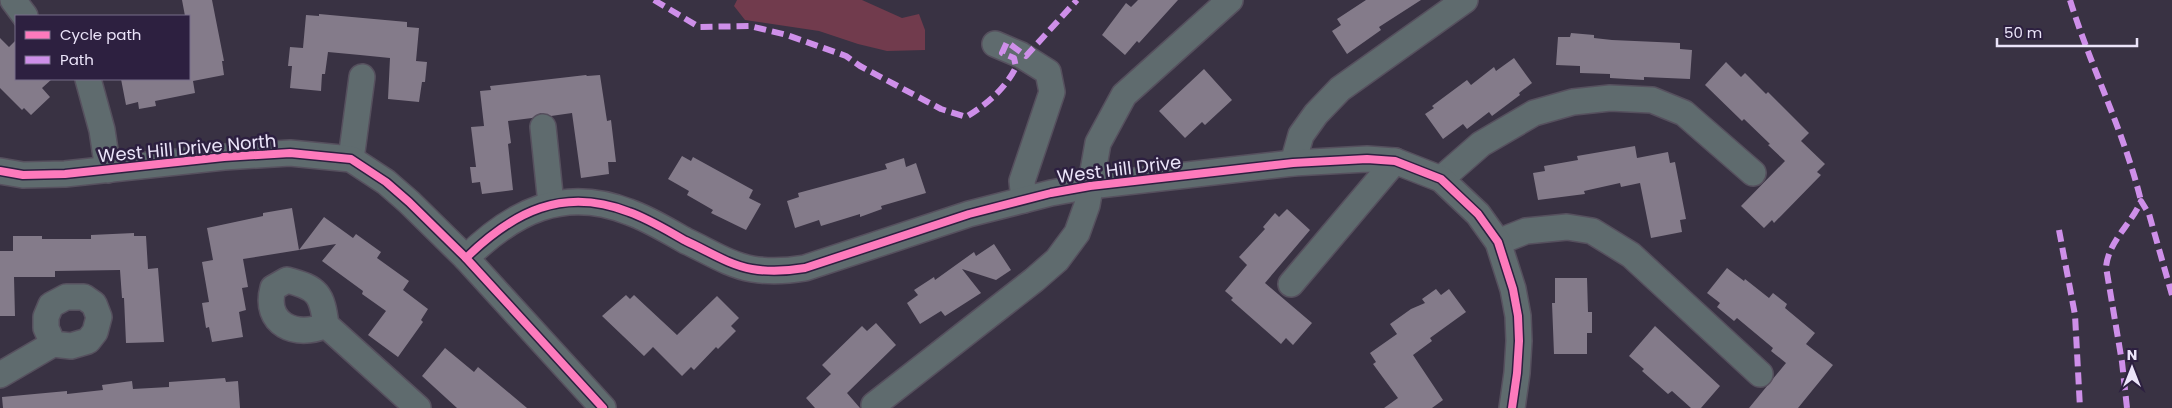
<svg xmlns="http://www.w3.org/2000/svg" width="2172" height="408" font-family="Poppins,sans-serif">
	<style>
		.water { fill: #713b4d }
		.building { fill: #847b8a }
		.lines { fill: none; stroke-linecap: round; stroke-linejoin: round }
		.minor-casing { stroke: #56505e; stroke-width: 28 }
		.minor { stroke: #5f6b6e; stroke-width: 25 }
		.quiet { stroke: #ce8fe9; stroke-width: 6; stroke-dasharray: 12 6; stroke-linecap: butt }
		.cycleway-casing { stroke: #2d2040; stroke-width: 11 }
		.cycleway { stroke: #fd7abc; stroke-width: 8 }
		.labels { text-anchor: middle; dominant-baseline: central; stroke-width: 5; stroke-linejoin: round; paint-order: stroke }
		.street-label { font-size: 18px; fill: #ebe4f9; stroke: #2d2040 }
	</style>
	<rect width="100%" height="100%" fill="#393243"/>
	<polygon class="water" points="737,0 862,0 902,18 919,14 925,30 925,50 887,51 858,44 819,31 745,20 734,6"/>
	<g class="building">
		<polygon points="182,0 212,0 224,61 222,61 224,75 193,81 195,93 155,101 156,106 139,109 138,102 126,105 121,79 189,79 189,16 185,16"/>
		<polygon points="1138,0 1178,0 1139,43 1137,41 1125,55 1102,35 1126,3 1131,7"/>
		<polygon points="1366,0 1421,0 1379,27 1381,30 1347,54 1332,31 1341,25 1337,19"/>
		<polygon points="319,14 407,22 407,27 419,28 416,61 427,62 425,82 422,82 419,102 388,99 390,58 360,55 328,52 325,74 322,74 321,91 290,88 292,66 288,66 290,47 303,48 306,15 319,16"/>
		<polygon points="1571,33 1594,35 1594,38 1612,40 1680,43 1680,49 1692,50 1690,79 1644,77 1644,80 1610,78 1610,74 1580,73 1580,66 1556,65 1558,37 1570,37"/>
		<polygon points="0,38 9,47 16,40 16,79 52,79 42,88 50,97 31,115 24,108 22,110 0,88"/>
		<polygon points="1514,58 1532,83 1519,93 1520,95 1492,116 1489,112 1467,129 1463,124 1443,139 1425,114 1434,108 1432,106 1467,80 1471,85 1494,67 1496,71"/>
		<polygon points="1726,62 1741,77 1745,73 1766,94 1768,92 1809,133 1801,141 1825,164 1817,172 1821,175 1774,223 1772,220 1764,228 1741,206 1785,161 1768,145 1770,144 1744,119 1742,121 1705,85"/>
		<polygon points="1204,69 1232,100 1205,125 1202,122 1185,138 1159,111"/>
		<polygon points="586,75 587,76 600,75 607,121 611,120 616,162 608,162 609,174 581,178 572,113 551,116 541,113 532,118 508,121 511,143 508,144 513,190 482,194 480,182 472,183 470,167 476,167 471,127 484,126 480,91 491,90 490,86"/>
		<polygon points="1635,146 1637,158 1668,152 1670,163 1675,162 1686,219 1680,220 1682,232 1651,238 1640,183 1621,187 1620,183 1584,191 1585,194 1538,200 1533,173 1545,171 1544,166 1578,160 1577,156"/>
		<polygon points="682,156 691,161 693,157 753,190 749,198 761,204 746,230 711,213 713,210 687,195 689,191 668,179"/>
		<polygon points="904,158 906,167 916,163 926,193 881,206 882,209 860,217 860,214 821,226 819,220 795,228 787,201 799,197 798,193 887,169 885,164"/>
		<polygon points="292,208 299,250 243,259 248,287 242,288 246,310 239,312 243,337 212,342 209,327 206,328 202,303 209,302 202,262 213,260 207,228 263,216 263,213"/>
		<polygon points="1287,209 1310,230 1265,283 1312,323 1293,345 1286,338 1281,344 1231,300 1233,298 1225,291 1247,265 1239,257 1265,229 1263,227 1275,213 1279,217"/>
		<polygon points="324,217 353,238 356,234 381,252 377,258 409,281 403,290 428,309 421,320 423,322 398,357 368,335 386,311 362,294 363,291 322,261 336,244 299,250"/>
		<polygon points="134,233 134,236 146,236 148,269 158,268 164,342 126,343 124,298 122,298 120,270 55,271 55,277 14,277 15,316 0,316 0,251 13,251 13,236 42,236 42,239 91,239 91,235"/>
		<polygon points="994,244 1011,270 996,280 962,269 981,293 945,316 941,311 920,324 907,303 918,295 914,290 934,277 935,280 974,252 976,256"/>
		<polygon points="1727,268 1744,281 1745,279 1769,298 1773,293 1787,304 1785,308 1815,333 1806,344 1833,365 1798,408 1749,408 1786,363 1771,351 1773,348 1737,318 1734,321 1717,307 1720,303 1707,293"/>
		<polygon points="1555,278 1587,278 1588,312 1592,312 1592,333 1587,333 1587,354 1554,354 1552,303 1555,303"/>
		<polygon points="1436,289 1441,295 1449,289 1466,312 1430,338 1432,341 1413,355 1443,400 1432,408 1384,408 1398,398 1373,364 1376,362 1370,353 1397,334 1390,324 1411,309 1425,303 1422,299"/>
		<polygon points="626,295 630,299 634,295 677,335 717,296 739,318 731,326 736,331 718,349 716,347 694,370 691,367 682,376 653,347 644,356 602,316"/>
		<polygon points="876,323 896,345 847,393 860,408 815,408 806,398 831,374 822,365 862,326 867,331"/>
		<polygon points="1655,326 1720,386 1701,408 1691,408 1672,391 1668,394 1642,371 1644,369 1629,356"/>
		<polygon points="445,348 474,372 478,367 527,408 457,408 422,376"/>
		<polygon points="225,378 226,382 238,381 240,408 3,408 2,397 67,391 67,394 103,390 102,385 132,381 133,389 169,387 169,382"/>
	</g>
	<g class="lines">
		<defs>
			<g id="minor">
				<polyline points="13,0 25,16"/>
				<polyline points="995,44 1021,55 1048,72 1052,92 1022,181 1024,200"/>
				<polyline points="88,79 102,130 108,170"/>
				<polyline points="543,127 551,204"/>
				<polyline points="351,159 362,77"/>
				<polyline points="1293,163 1301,135 1316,114 1340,89 1465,0"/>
				<polyline points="0,171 23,175 65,174 224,157 290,153 351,159 386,182 409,202 466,258 603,408"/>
				<polyline points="1441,179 1481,144 1534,113 1573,102 1610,98 1652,100 1684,113 1753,173"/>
				<polyline points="1498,242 1526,231 1567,227 1592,231 1631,255 1760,374"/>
				<path d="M466 258C513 212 563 186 629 212 649 219 668 231 686 241 708 251 729 265 752 269 770 272 787 271 805 268L969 214 1051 193 1090 186 1293 163 1367 159 1395 161 1441 179 1478 214 1498 242 1513 289 1518 316 1519 341 1517 373 1512 408"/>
				<polyline points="1291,284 1395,161"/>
				<path d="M326 325C296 339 263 324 273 288L287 280C318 288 322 294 326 325L418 408"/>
				<polyline points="0,375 53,344 71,346 88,341 95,332 99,317 94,304 84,297 66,297 51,305 46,317 46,328 53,344"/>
				<polyline points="874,405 1034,280 1057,260 1077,233 1087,205 1098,143 1124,95 1230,0"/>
			</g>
		</defs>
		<use href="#minor" class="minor-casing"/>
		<use href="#minor" class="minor"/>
		<g class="quiet">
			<path d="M654 0 699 27 750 26 787 35 846 56 860 66 941 109 966 117C986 105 1006 88 1016 67L1014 58 1002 53 1007 42 1026 56 1077 0"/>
			<path d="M2070 0C2091 68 2124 131 2141 201"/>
			<polyline points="2059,230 2075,315 2080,408"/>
			<path d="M2127 408 2122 362 2106 267C2109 240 2131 225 2141 201L2149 214 2172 295"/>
		</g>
		<defs>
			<g id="cycleway">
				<polyline points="0,171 23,175 65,174 224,157 290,153 351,159 386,182 409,202 466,258 603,408"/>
				<path d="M466 258C513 212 563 186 629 212 649 219 668 231 686 241 708 251 729 265 752 269 770 272 787 271 805 268L969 214 1051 193 1090 186 1293 163 1367 159 1395 161 1441 179 1478 214 1498 242 1513 289 1518 316 1519 341 1517 373 1512 408"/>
			</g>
		</defs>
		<use href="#cycleway" class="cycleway-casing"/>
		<use href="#cycleway" class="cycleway"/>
	</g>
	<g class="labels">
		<g class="street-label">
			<text transform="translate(187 148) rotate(-5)">West Hill Drive North</text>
			<text transform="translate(1119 169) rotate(-7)">West Hill Drive</text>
		</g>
	</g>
	<rect x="15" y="15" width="175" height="65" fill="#2d2040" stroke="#796e8a"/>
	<rect x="25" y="31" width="25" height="8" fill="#fd7abc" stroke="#796e8a"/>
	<text x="60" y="40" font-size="15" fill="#ebe4f9">Cycle path</text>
	<rect x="25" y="56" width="25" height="8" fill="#ce8fe9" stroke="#796e8a"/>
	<text x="60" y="65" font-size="15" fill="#ebe4f9">Path</text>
	<g transform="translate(2132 368)" stroke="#2d2040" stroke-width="4" paint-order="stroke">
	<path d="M0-4L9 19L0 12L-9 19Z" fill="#ebe4f9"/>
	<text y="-8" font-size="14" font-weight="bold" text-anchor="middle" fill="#ebe4f9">N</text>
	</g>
	<path d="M1997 38v8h140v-8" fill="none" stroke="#ebe4f9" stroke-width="2.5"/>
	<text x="2004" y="38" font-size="15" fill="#ebe4f9" stroke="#2d2040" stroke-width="4" paint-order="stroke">50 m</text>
</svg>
